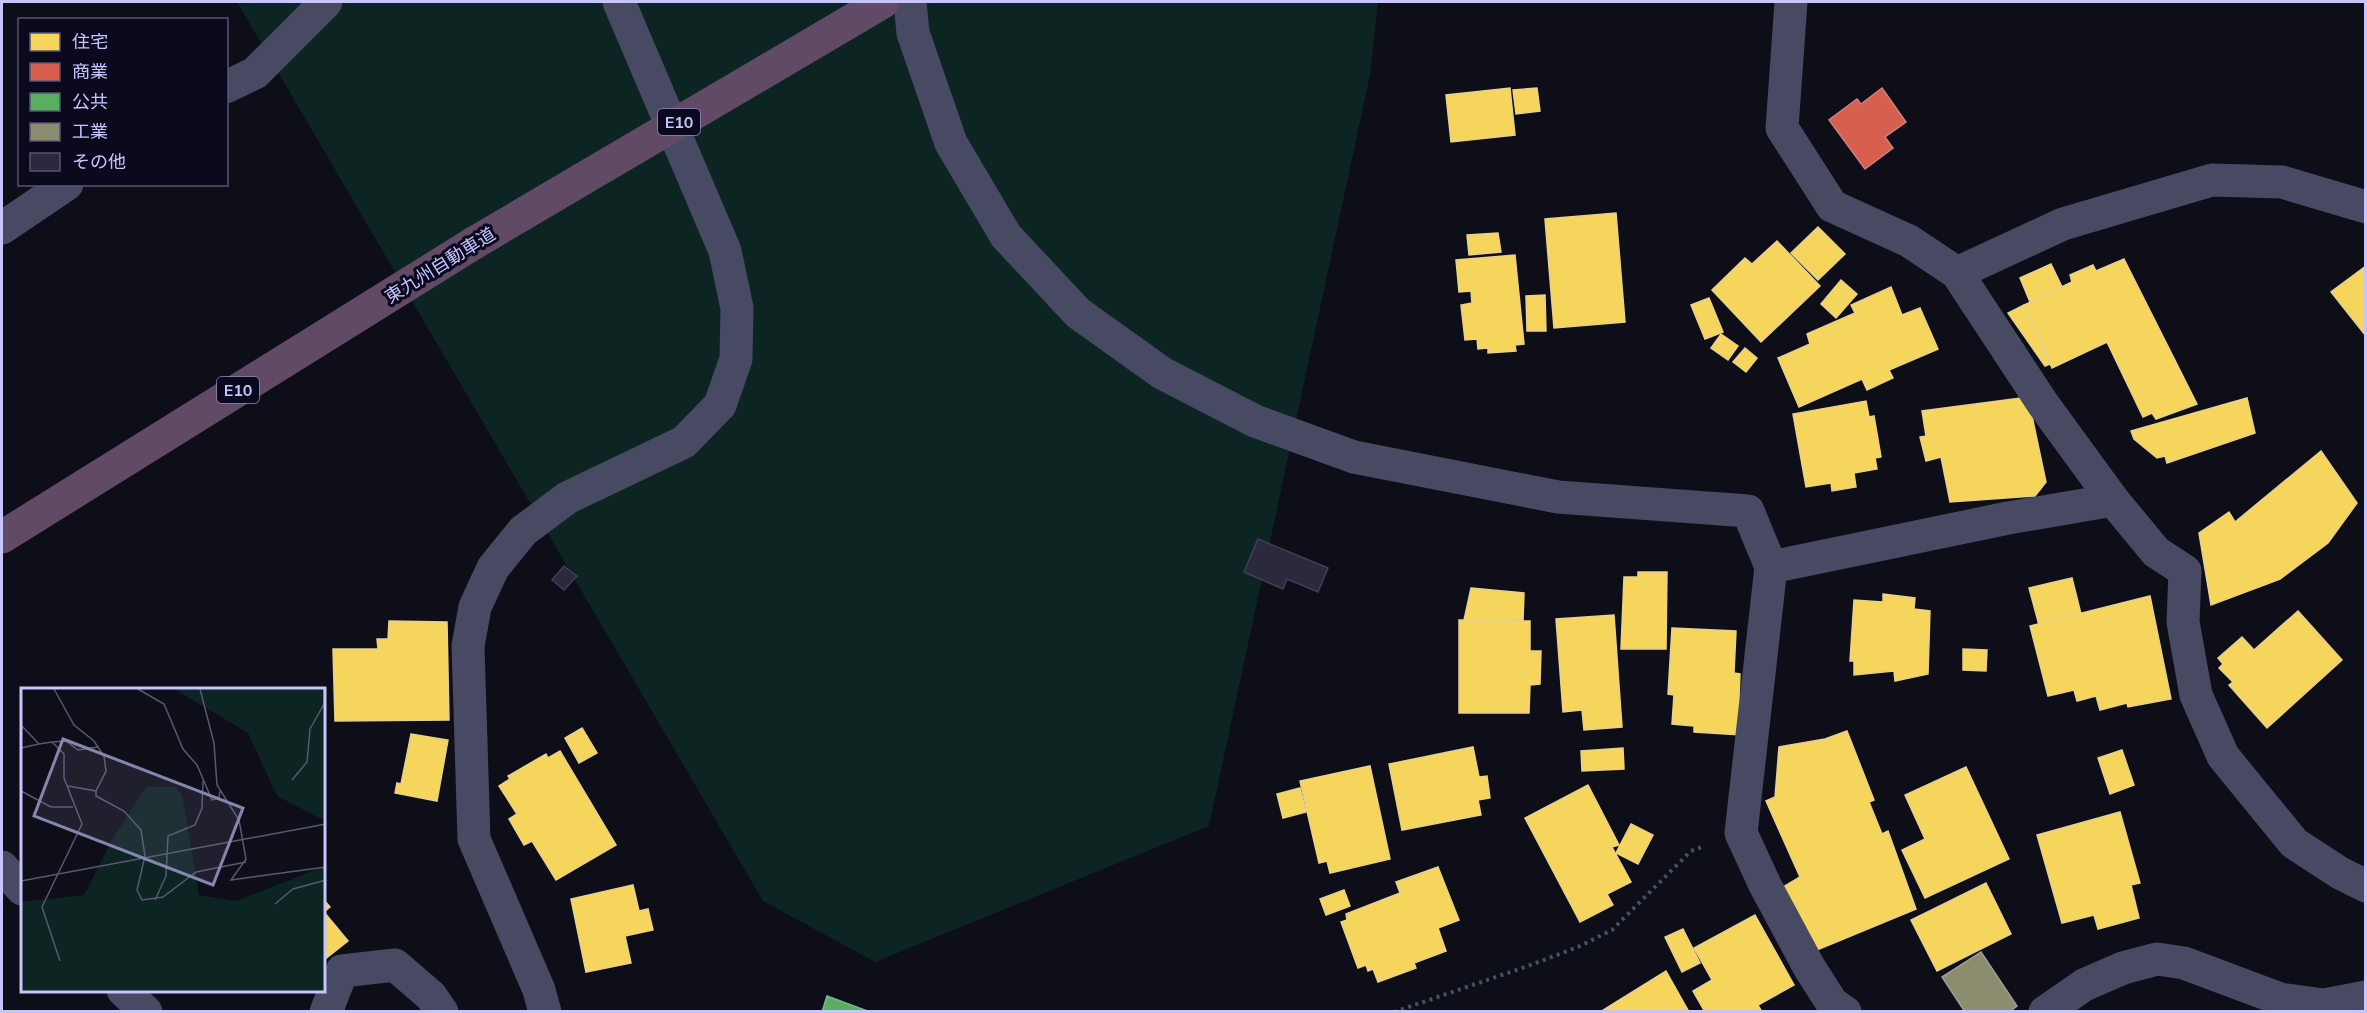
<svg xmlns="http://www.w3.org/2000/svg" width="2367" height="1013" font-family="Mulish,'Noto Sans JP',sans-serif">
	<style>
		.green { fill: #0c2422 }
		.homes { fill: #f6d55c; stroke: #e8d08d; stroke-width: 1.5 }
		.shops { fill: #d6604d; stroke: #d27e82; stroke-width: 1.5 }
		.public { fill: #5aae61; stroke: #7bb590; stroke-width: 1.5 }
		.industry { fill: #8c8c6e; stroke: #9e9d9a; stroke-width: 1.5 }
		.building { fill: #2b293c; stroke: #413f58; stroke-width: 1.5 }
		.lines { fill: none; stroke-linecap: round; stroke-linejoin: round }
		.path { stroke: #415461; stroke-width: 4; stroke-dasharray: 3 4.5; stroke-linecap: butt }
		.minor { stroke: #484962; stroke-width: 33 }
		.highway { stroke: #604a66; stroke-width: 33 }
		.highway-bridge { stroke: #604a66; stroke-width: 33 }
		.labels { text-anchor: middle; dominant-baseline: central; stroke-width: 6; stroke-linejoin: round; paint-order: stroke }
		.shield { fill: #0b091d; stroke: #8f8dbb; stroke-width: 1.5 }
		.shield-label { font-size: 16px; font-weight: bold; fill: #c7c5ff }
		.street-label { font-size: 18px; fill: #c7c5ff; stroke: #0b091d }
		.inset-road { fill: none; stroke: #585774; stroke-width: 1.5 }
		.view { fill: #8685ae; fill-opacity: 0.15; stroke: #8685ae; stroke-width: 3 }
		.inset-edge { fill: none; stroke: #c7c5ff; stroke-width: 3 }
	</style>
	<rect width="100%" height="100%" fill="#0e0e18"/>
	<polygon class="green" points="237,2 1378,2 1370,75 1209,826 875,962 763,901"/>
	<g class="homes">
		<polygon points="1510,88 1515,135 1451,142 1446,95"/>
		<polygon points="1537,88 1540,111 1516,114 1513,90"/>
		<polygon points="1616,213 1625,322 1554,328 1545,219"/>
		<polygon points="1818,227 1845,254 1818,280 1791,253"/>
		<polygon points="1498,233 1501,252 1469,255 1467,235"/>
		<polygon points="1777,241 1820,286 1761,342 1712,290 1745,258 1752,264"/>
		<polygon points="1515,255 1524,344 1515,345 1516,351 1488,353 1488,348 1478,349 1477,339 1465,340 1461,305 1472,303 1471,291 1459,292 1456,260"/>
		<polygon points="2124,259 2197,404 2156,419 2152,413 2143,417 2107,342 2052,368 2024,305 2072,282 2070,275 2093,265 2096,271"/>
		<polygon points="2051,264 2062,287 2030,302 2020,278"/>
		<polygon points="2366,266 2366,336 2331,292"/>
		<polygon points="1841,280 1857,294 1836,318 1821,304"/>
		<polygon points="1891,287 1902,315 1920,308 1938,349 1889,370 1893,378 1867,390 1862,379 1799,407 1778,358 1810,344 1807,334 1855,313 1851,305"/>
		<polygon points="1545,295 1546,331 1527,331 1526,296"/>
		<polygon points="1709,298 1723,332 1705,339 1691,305"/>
		<polygon points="2024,305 2050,364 2045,366 2008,313"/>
		<polygon points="1721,334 1738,346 1728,360 1711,348"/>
		<polygon points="1745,348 1757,358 1746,372 1733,362"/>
		<polygon points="2028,397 2046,482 2035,496 1950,502 1941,457 1926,461 1920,437 1926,436 1922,411"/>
		<polygon points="2247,398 2255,433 2167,463 2165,456 2157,458 2134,439 2131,431"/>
		<polygon points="1866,401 1869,417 1874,416 1881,457 1875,458 1877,469 1854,473 1856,487 1832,491 1831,483 1806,487 1793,414"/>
		<polygon points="2321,451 2357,503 2328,543 2280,579 2211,605 2199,533 2229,512 2235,522"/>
		<polygon points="1638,572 1667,572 1666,649 1621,649 1624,577 1638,577"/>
		<polygon points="2072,578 2081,614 2039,625 2029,588"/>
		<polygon points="1471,588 1524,593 1523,621 1464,620"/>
		<polygon points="1883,594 1915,598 1914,609 1930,611 1928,674 1895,681 1894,671 1854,675 1854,661 1850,661 1854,600 1883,602"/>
		<polygon points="2150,596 2171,699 2128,707 2127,703 2100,710 2096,696 2077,701 2074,690 2048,696 2030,626"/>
		<polygon points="2298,611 2342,660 2267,728 2229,685 2233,682 2219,668 2223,664 2218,658 2242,637 2254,650"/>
		<polygon points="1614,615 1622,727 1584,730 1582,710 1563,712 1556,619"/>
		<polygon points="1459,620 1530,621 1530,651 1541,651 1540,684 1530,685 1529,713 1459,713"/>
		<polygon points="389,621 447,622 449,720 335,721 333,649 378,649 377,639 388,639"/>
		<polygon points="1672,628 1736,631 1734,673 1740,674 1739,698 1742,698 1741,735 1694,732 1694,726 1672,724 1674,695 1668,694"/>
		<polygon points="1963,649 1987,650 1986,671 1963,670"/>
		<polygon points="582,728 597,753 579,763 565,738"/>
		<polygon points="1847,731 1874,800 1869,802 1882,834 1888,831 1916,909 1812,952 1783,887 1800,877 1766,801 1775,797 1779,747 1825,739"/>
		<polygon points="411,734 448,740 437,801 395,793 397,783 401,784"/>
		<polygon points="1473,747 1479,777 1487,776 1490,798 1478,800 1481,815 1402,830 1389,764"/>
		<polygon points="1623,748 1624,769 1582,771 1581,751"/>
		<polygon points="2122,750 2134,785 2110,794 2098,758"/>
		<polygon points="560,751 616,845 556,880 532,841 524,845 509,819 517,814 499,786 510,779 508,776 546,754 548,758"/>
		<polygon points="1370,766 1390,859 1330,873 1327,861 1319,863 1300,781"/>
		<polygon points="1966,767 2009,859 1925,898 1902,850 1925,839 1905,795"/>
		<polygon points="1588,785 1619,845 1612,847 1631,882 1607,894 1613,905 1580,922 1525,818"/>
		<polygon points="1300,788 1306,812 1283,818 1277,794"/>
		<polygon points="2120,812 2140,883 2131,885 2139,918 2098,929 2094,915 2062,923 2037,835"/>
		<polygon points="1631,824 1653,835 1638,864 1616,853"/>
		<polygon points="1438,867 1459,920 1438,928 1446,951 1414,963 1416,968 1378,982 1373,969 1368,971 1366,965 1358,968 1341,922 1347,920 1346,914 1400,893 1396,882"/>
		<polygon points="1986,883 2011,934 1937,971 1911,920"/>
		<polygon points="633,885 639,911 648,909 653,930 625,936 631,963 586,972 571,899"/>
		<polygon points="1344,890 1350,906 1326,915 1320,899"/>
		<polygon points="324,900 330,907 324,912 348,941 324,960"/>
		<polygon points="1755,915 1794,985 1758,1005 1762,1012 1705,1012 1693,991 1712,980 1694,948"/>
		<polygon points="1683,929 1700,963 1682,972 1665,937"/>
		<polygon points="1666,971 1689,1012 1600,1012"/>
	</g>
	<polygon class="shops" points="1882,88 1906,122 1885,137 1893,148 1865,169 1829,120 1857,99 1861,104"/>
	<polygon class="public" points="827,996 870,1012 822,1012"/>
	<polygon class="industry" points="1981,952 2017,1006 2009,1012 1965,1012 1942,977"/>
	<g class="building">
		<polygon points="1258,539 1328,568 1318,592 1287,579 1283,589 1244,572"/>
		<polygon points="564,566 577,576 564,590 552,580"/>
	</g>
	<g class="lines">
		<polyline class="path" points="1394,1012 1528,966 1578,947 1612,930 1691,851 1702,847"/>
		<g class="minor">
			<polyline points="910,2 913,33 951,143 1006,236 1078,313 1162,373 1255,421 1354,457 1558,497 1748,511 1771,567 2008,518 2113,500"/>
			<polyline points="1791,2 1782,128 1832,206 1909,241 1957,273 2043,404 2113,500 2156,552 2185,571 2183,622 2196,695 2223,756 2294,843 2340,873 2366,886"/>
			<polyline points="226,87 255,73 326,2"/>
			<polyline points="2,228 67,184"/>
			<polyline points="1957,273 2063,224 2212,180 2282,182 2366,207"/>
			<polyline points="1771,567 1741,833 1765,885 1809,967 1832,1003 1845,1012"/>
			<polyline points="2,867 22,889"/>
			<polyline points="123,990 146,1012"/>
			<polyline points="326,1012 342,971 395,965 431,996 442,1012"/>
			<polyline points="545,1012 539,990 474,839 468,646 475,607 493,568 523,531 567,498 684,442 720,405 736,359 737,308 725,251 619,2"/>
			<polyline points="2045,1012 2084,985 2123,968 2157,959 2184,963 2280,999 2324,1005 2366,997"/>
		</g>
		<polyline class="highway" points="2,537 474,243"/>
		<polyline class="highway-bridge" points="474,243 883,2"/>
	</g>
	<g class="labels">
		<g class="shield">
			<rect x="658" y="109" width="42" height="26" rx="4.5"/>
			<rect x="217" y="377" width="42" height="26" rx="4.5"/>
		</g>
		<g class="shield-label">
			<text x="679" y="122">E10</text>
			<text x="238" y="390">E10</text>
		</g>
		<g class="street-label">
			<text transform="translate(440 265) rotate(-32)">東九州自動車道</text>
		</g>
	</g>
	<g transform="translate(21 688)">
		<rect width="304" height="304" fill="#0e0e18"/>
		<path d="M153 1H304V133L256 108 227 45ZM125 99H154L161 107 178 207 215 213 304 178V304H0V214L63 207 91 152Z" fill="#0c2422"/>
		<path class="inset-road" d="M33 1 53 37 73 53 83 68 85 83 75 103M117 1 143 16 162 61 176 77 191 112 198 110 199 103M179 1 193 55 196 97 218 132 225 171 210 192 305 179M0 37 18 56 31 54 43 66V90L61 136 21 219 39 273M31 54 45 53 57 62 77 59M0 60 18 56M271 92 286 74 289 41 303 16V1M47 98 75 103V108L103 123 120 142 124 168 116 202 121 212 142 209 175 184 225 174M0 103 30 119H52M0 193 305 136M134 212 145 188 147 148 174 137 181 120 182 93M254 216 272 201 305 192"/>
		<path class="view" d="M42 51 222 120 192 197 13 128Z"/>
		<rect width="304" height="304" class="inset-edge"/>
	</g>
	<rect width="2367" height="1013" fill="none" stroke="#c7c5ff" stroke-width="6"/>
	<rect x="18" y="18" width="210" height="168" fill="#0b091d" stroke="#565477" stroke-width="1.5"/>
	<rect x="30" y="33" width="30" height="18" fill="#f6d55c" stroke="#565477" stroke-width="1.5"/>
	<text x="72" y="48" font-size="18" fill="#c7c5ff">住宅</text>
	<rect x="30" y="63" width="30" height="18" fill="#d6604d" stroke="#565477" stroke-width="1.5"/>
	<text x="72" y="78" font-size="18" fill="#c7c5ff">商業</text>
	<rect x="30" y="93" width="30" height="18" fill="#5aae61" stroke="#565477" stroke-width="1.5"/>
	<text x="72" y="108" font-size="18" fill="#c7c5ff">公共</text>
	<rect x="30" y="123" width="30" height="18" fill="#8c8c6e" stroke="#565477" stroke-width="1.5"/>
	<text x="72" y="138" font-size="18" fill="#c7c5ff">工業</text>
	<rect x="30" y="153" width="30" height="18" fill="#2b293c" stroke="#565477" stroke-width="1.5"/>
	<text x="72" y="168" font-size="18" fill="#c7c5ff">その他</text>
</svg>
